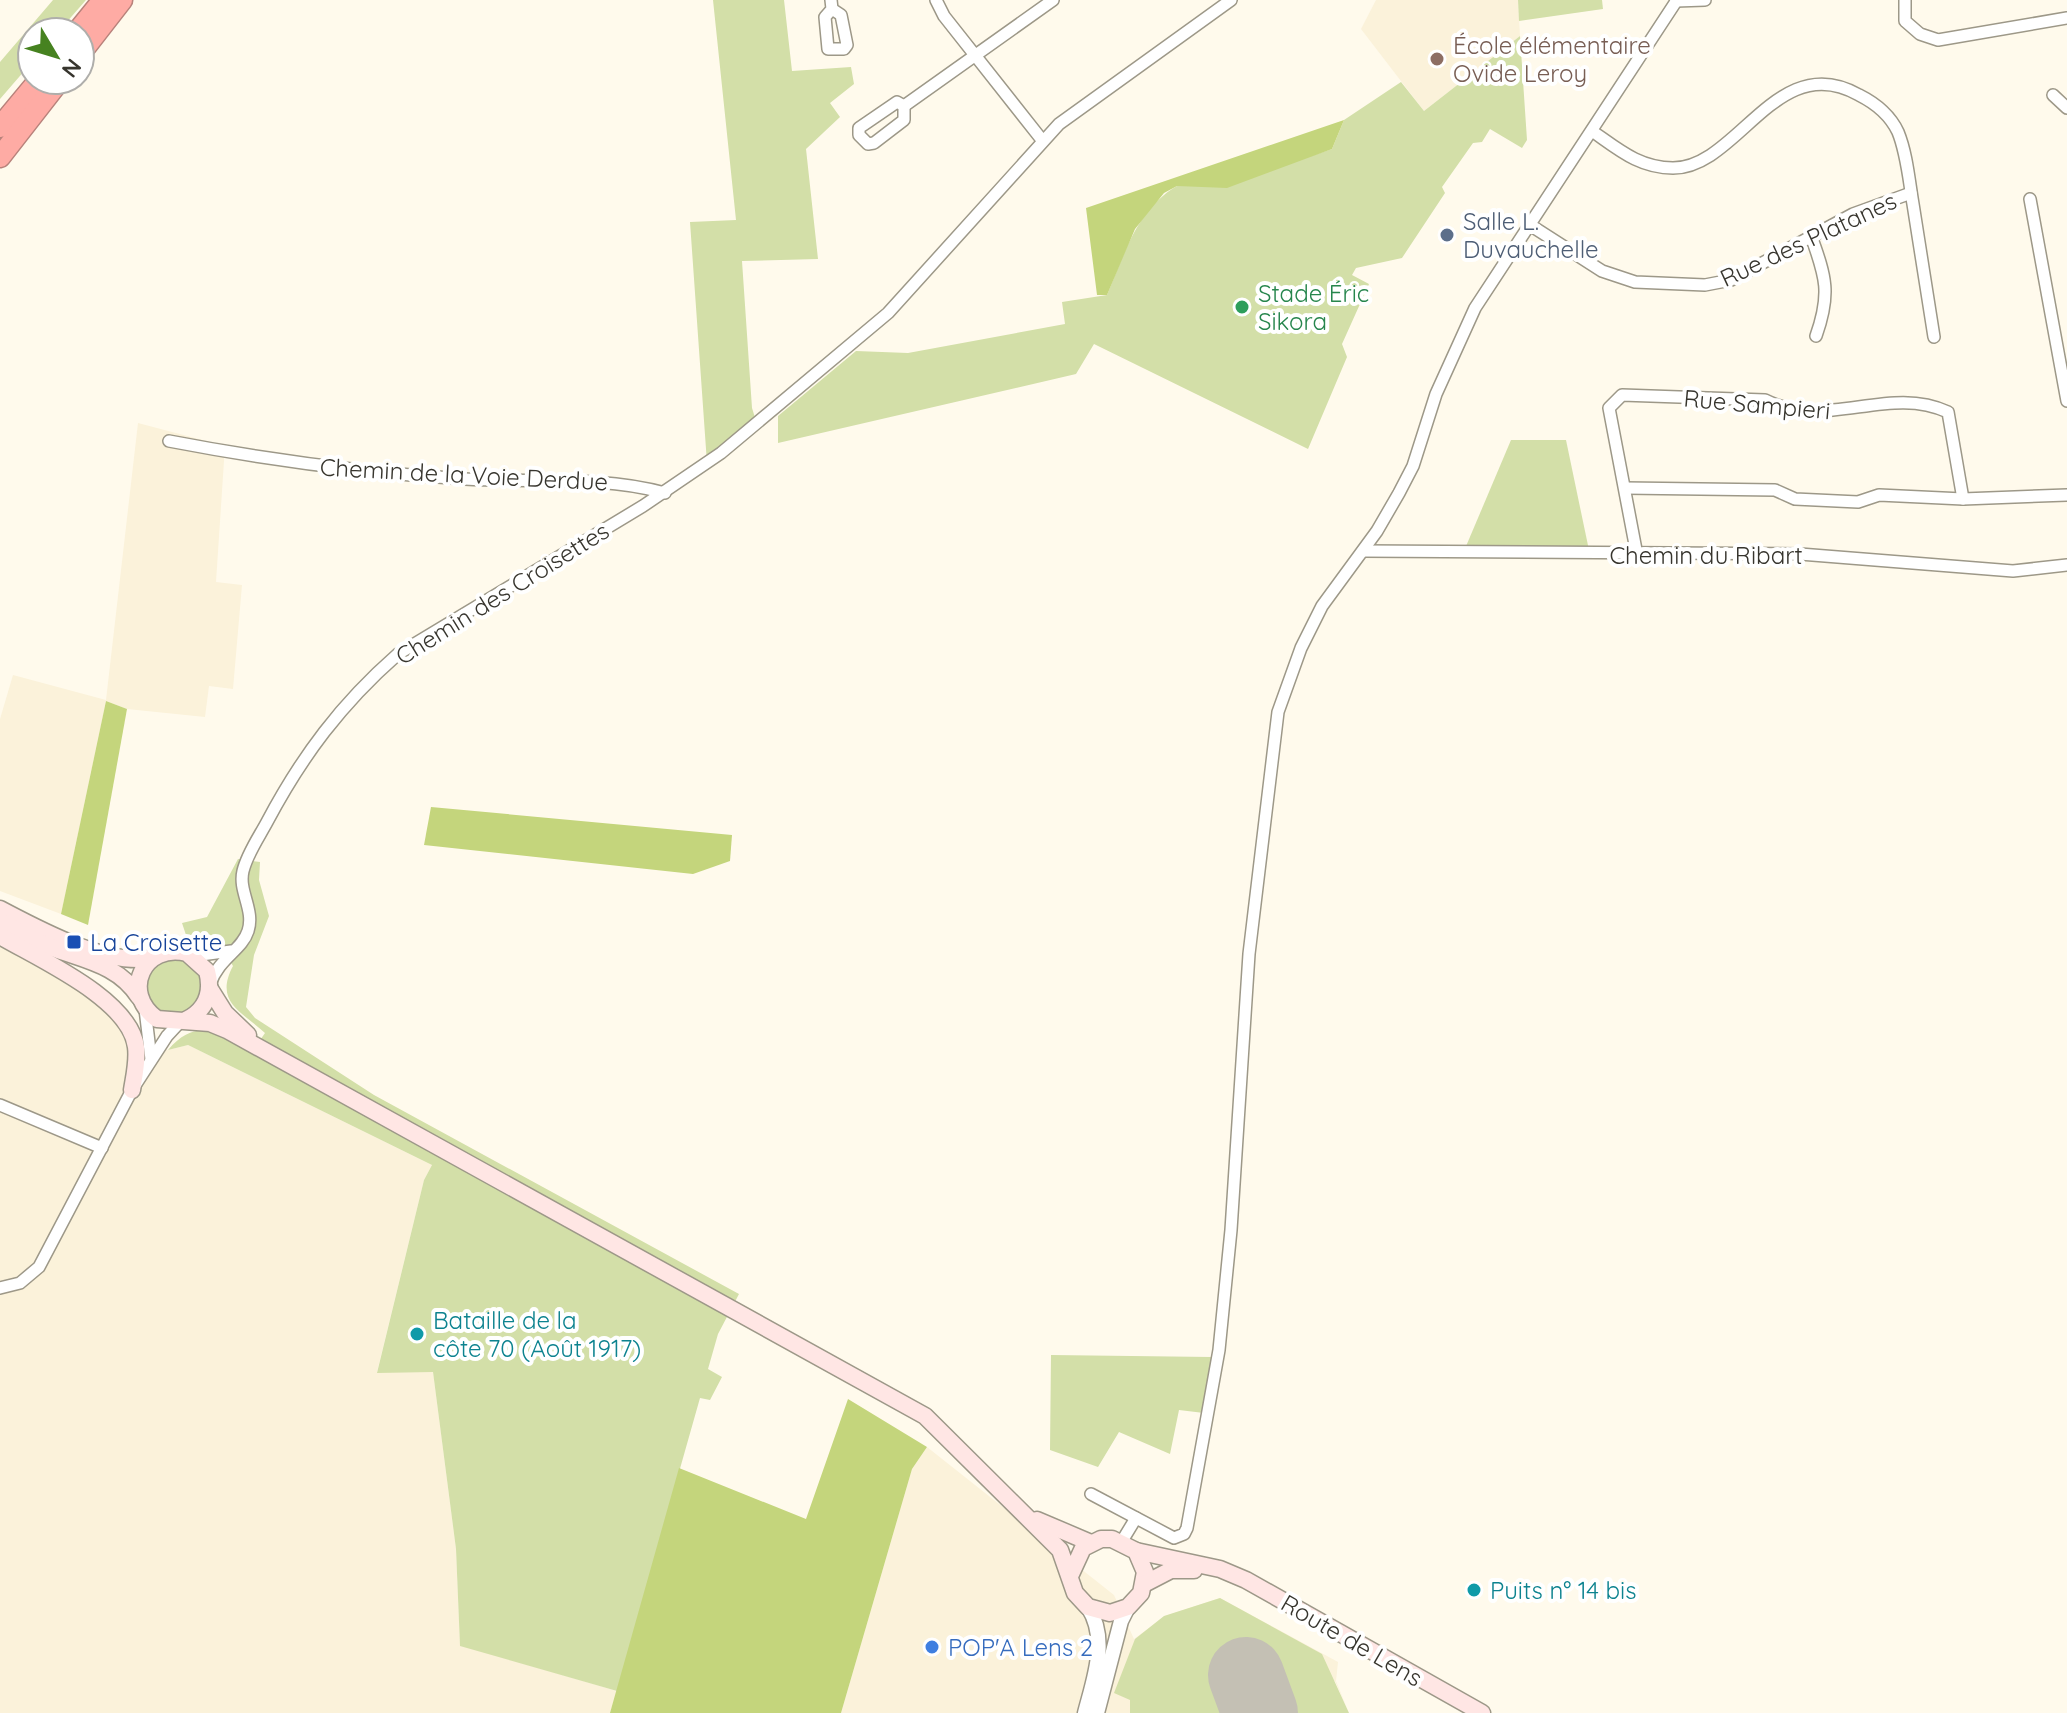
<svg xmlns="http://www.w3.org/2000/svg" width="2067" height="1713" font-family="Quicksand,sans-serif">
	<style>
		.built { fill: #fbf2da }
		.green { fill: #d3dfa8 }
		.forest { fill: #c4d57c }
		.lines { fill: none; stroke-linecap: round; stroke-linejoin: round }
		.taxiway { stroke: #c4c0b4; stroke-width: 30 }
		.runway { stroke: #c4c0b4; stroke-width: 76 }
		.minor-casing { stroke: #9d9888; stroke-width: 14 }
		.tertiary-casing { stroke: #9d9888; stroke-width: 17 }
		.secondary-casing { stroke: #9d9888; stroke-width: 19 }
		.motorway-casing { stroke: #b8827b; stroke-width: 23 }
		.minor { stroke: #fff; stroke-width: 11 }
		.tertiary { stroke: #fff; stroke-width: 14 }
		.secondary { stroke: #ffe6e4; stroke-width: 16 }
		.motorway { stroke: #feaba4; stroke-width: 20 }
		.education-dot { fill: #8d6e63; stroke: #fff; stroke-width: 3 }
		.service-dot { fill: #5c6f8a; stroke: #fff; stroke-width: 3 }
		.leisure-dot { fill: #2e9e5b; stroke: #fff; stroke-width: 3 }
		.transit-dot { fill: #1a4fb4; stroke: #fff; stroke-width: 3 }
		.culture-dot { fill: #0f9aa8; stroke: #fff; stroke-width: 3 }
		.shop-dot { fill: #3f7fe0; stroke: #fff; stroke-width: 3 }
		.labels { text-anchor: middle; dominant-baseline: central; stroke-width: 8; stroke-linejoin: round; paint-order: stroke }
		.education-label { font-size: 24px; fill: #785e54; stroke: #fff; text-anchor: start }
		.service-label { font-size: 24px; fill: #4e5e75; stroke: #fff; text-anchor: start }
		.street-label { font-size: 24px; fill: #37352e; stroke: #fff }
		.leisure-label { font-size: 24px; fill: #27864d; stroke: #fff; text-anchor: start }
		.transit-label { font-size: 24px; fill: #164399; stroke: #fff; text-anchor: start }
		.culture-label { font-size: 24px; fill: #0d838f; stroke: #fff; text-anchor: start }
		.shop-label { font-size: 24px; fill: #366cbe; stroke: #fff; text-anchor: start }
	</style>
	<rect width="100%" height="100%" fill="#fffaec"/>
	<g class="built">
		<polygon points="1376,0 1518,0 1520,36 1424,111 1361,29"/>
		<polygon points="138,423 225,446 216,582 242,585 233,689 209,686 205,717 127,709 106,701 61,914 0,891 0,719 13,675 106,700"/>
		<polygon points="0,941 99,1001 131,1041 168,1050 188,1045 432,1165 424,1180 377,1372 433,1372 456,1549 460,1645 617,1691 610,1713 0,1713"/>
		<polygon points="927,1447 1114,1595 1134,1639 1165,1616 1220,1598 1338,1662 1336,1681 1349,1713 1335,1681 1130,1700 1130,1713 841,1713 912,1469"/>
	</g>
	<g class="green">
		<polygon points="53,0 86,0 58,32 32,32 32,62 0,99 0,62"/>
		<polygon points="713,0 784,0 792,71 851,67 854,84 830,103 840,117 806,149 818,259 742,261 752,408 757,424 707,463 690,222 736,220"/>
		<polygon points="1518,0 1602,0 1603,9 1519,21"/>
		<path d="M1520 36 1527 140 1522 148 1490 129 1482 142 1473 143 1442 187 1445 193 1402 258 1356 268 1352 275 1369 284 1342 344 1347 357 1308 449 1094 344 1076 374 778 443V416L856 351 908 353 1065 324 1062 302 1107 295C1124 255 1137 209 1177 186L1299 160 1332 149 1344 120 1401 82 1424 111Z"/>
		<polygon points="1511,440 1566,440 1590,555 1464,551"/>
		<path d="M238 859 260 862 259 880 269 916 254 955 246 1007 255 1018 374 1095 739 1294 718 1334 708 1369 722 1377 710 1400 700 1398 617 1691 460 1646 456 1549 433 1372 377 1373 424 1180 432 1165 188 1045 168 1050C197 1016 219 1033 252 1052L265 1033C241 1011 214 1002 233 966L220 944 200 947 187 938 182 923 207 917Z"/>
		<circle cx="174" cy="987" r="29"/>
		<polygon points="1051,1355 1212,1357 1204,1413 1179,1410 1170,1454 1119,1432 1098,1467 1050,1450"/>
		<polygon points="1220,1598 1322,1654 1349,1713 1130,1713 1130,1700 1114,1693 1135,1639 1164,1616"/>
	</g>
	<g class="forest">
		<polygon points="1344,120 1332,149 1227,188 1177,186 1164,193 1135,229 1107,295 1097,295 1086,208"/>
		<polygon points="106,701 127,709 88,925 61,914"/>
		<polygon points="431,807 732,835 730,861 693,874 424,845"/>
		<polygon points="848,1399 927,1447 912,1469 841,1713 610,1713 679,1468 806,1519"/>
	</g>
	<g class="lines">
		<polyline class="taxiway" points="1251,1713 1257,1705"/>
		<polyline class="runway" points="1246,1675 1260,1713"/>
		<defs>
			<g id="minor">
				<polyline points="831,0 832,9 825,17 828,49 844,49 847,45 841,15 832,9"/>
				<polyline points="936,0 944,16 1042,140"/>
				<polyline points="1905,0 1905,21 1920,34 1938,40 2067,18"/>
				<polyline points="1676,1 1705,0"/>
				<polyline points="2053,95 2067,108"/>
				<polygon points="897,102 904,106 904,120 874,143 868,144 859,135 859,128"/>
				<polyline points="904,106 1053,0"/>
				<path d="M1592 131C1618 149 1639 168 1673 168 1738 168 1777 48 1859 95 1875 103 1890 115 1898 132 1907 154 1909 181 1913 204 1920 248 1927 293 1934 337"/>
				<polyline points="2030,199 2067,401"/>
				<polyline points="1530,225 1602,271 1635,282 1705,285 1731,280 1853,214 1911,193"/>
				<path d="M1811 236C1826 277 1831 294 1816 336"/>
				<path d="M169 441C268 460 365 473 465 479 531 483 600 475 665 493"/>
				<polyline points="1625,488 1775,490 1795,499 1858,502 1879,495 1963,499 2067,495"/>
				<polyline points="1363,551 1800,554 2013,571 2067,565"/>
				<path d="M1637 555 1609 408 1622 395 1765 400C1826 431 1888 384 1948 412L1963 499"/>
				<polyline points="188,953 201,955 231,951"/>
				<path d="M210 984C219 958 242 950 248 931 255 910 238 891 243 871 247 854 259 837 267 822 302 756 341 704 398 654L643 506 721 453 888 313 1059 124 1231 0"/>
				<polyline points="145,1009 151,1059"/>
				<polyline points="0,1105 102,1148"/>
				<polyline points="0,1288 20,1283 39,1267 132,1090 167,1036 180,1022"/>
				<polyline points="1091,1494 1174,1538 1184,1534 1187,1528 1219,1350 1231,1230 1249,954 1278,712 1301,648 1322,606 1377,531 1399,493 1413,466 1436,394 1475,308 1677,0"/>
				<polyline points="1122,1541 1136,1518"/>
			</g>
			<g id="tertiary">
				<path d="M1085 1713C1094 1678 1109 1640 1088 1607"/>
				<polyline points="1097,1713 1121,1621 1128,1607"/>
			</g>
			<g id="secondary">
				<path d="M0 909C40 930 106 966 151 958"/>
				<path d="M0 921C19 931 38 943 58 950 89 961 120 967 139 997"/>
				<path d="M0 936C39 959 130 999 136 1047 138 1061 134 1077 132 1090"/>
				<polyline points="210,989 225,1013 248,1035"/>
				<path d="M186 1020C206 1010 213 993 207 971L187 953C144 942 120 992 157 1019L210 1023 227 1030 925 1416 1060 1550 1075 1593 1088 1607 1110 1613 1128 1607 1141 1593 1145 1572 1136 1551 1112 1539H1101L1083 1548 1071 1574"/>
				<polyline points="1037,1520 1091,1543"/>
				<polyline points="1136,1551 1220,1569 1246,1580 1482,1713"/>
				<polyline points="1144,1584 1171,1570 1194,1570"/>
			</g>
			<g id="motorway">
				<polyline points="77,32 103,0"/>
				<polyline points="80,54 122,0"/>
				<polyline points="0,127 39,80"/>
				<polyline points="0,157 60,80"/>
			</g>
		</defs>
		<use href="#minor" class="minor-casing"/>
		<use href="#tertiary" class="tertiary-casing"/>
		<use href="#secondary" class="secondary-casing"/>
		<use href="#motorway" class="motorway-casing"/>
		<use href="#minor" class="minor"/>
		<use href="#tertiary" class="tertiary"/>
		<use href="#secondary" class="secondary"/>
		<use href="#motorway" class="motorway"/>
	</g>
	<circle class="education-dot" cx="1437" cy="59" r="8"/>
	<circle class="service-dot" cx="1447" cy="235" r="8"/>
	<circle class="leisure-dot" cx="1242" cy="307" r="8"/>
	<rect class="transit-dot" x="66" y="934" width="16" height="16" rx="4"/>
	<g class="culture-dot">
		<circle cx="417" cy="1334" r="8"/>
		<circle cx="1474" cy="1590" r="8"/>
	</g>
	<circle class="shop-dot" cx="932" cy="1647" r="8"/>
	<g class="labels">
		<g class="education-label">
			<text x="1453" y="45">École élémentaire<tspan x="1453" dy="28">Ovide Leroy</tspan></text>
		</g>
		<g class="service-label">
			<text x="1463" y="221">Salle L.<tspan x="1463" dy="28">Duvauchelle</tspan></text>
		</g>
		<g class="street-label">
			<text transform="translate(1808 239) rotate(-25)">Rue des Platanes</text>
			<text transform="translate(1757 404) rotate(5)">Rue Sampieri</text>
			<text transform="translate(464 474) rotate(3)">Chemin de la Voie Derdue</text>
			<text x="1706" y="555">Chemin du Ribart</text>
			<text transform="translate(502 593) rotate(-32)">Chemin des Croisettes</text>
			<text transform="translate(1352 1640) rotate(30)">Route de Lens</text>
		</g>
		<g class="leisure-label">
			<text x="1258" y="293">Stade Éric<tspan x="1258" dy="28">Sikora</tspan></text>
		</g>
		<g class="transit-label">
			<text x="90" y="942">La Croisette</text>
		</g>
		<g class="culture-label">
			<text x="433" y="1320">Bataille de la<tspan x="433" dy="28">côte 70 (Août 1917)</tspan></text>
			<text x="1490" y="1590">Puits n° 14 bis</text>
		</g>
		<g class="shop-label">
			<text x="948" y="1647">POP'A Lens 2</text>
		</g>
	</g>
	<g transform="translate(56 56) rotate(128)"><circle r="38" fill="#ffffff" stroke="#afaeab" stroke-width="2"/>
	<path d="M0-6L14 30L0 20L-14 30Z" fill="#468220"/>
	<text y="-12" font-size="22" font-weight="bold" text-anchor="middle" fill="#37352e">N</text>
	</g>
</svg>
